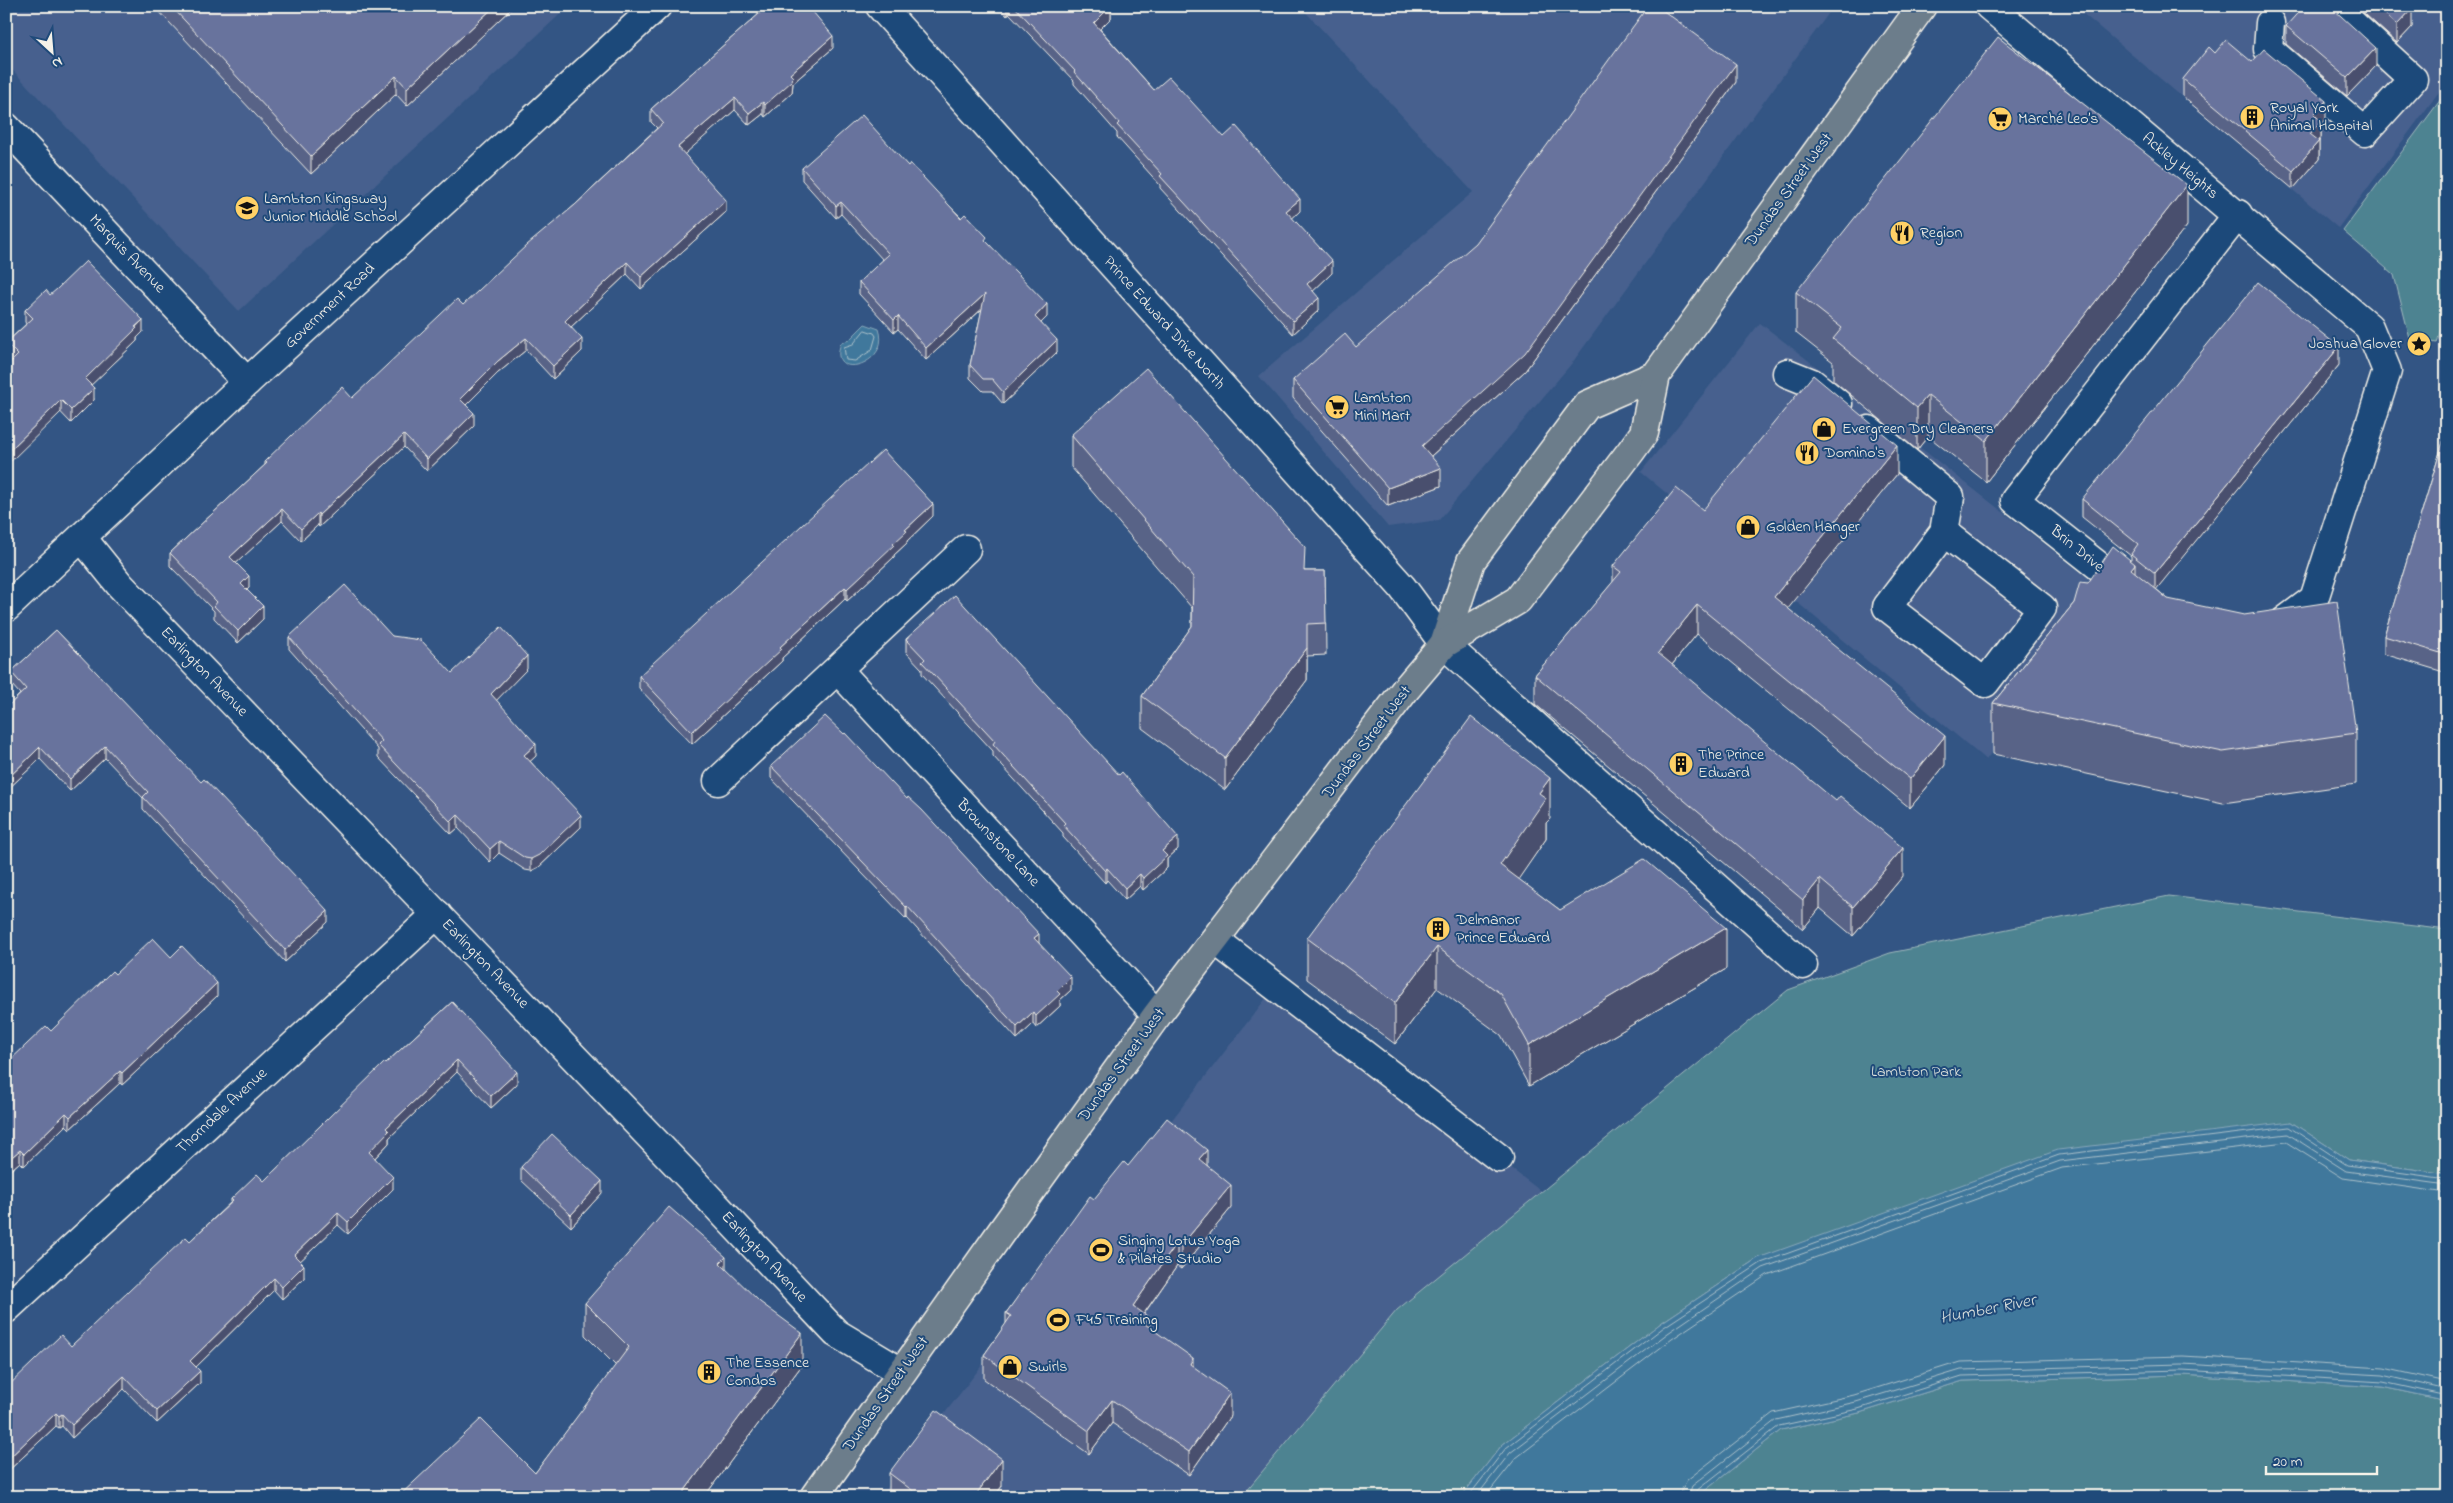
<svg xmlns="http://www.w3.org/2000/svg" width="2453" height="1503" font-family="'Indie Flower',sans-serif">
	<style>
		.built { fill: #47618e }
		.green { fill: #4e8391; stroke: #a1babc }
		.water { fill: #40789c; stroke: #88a8ba }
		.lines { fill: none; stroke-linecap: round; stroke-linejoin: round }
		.shore { stroke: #acc1ca; stroke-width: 1 }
		.minor-casing { stroke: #f4f1e8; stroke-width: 31 }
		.major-casing { stroke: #f4f1e8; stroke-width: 31 }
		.minor { stroke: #1f4a7a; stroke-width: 28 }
		.major { stroke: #6c7d8b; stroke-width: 28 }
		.wall { fill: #596387; stroke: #f4f1e8 }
		.shaded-wall { fill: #48506e; stroke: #f4f1e8 }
		.building { fill: #67739d; stroke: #f4f1e8 }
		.labels { text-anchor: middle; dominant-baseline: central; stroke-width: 4; stroke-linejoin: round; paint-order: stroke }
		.poi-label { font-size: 16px; fill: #f4f1e8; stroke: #1f4a7a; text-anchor: start }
		.street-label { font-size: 16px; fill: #f4f1e8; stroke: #1f4a7a }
		.park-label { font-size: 16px; fill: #dbe0db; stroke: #1f4a7a }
		.water-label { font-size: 18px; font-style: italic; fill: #d9dfdd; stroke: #1f4a7a }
	</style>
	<rect width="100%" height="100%" fill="#335584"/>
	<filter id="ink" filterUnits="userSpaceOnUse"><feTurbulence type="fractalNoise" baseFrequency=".02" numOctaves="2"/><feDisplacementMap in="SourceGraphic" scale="10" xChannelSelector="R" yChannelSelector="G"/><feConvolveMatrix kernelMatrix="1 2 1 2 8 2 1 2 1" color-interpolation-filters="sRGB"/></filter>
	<g filter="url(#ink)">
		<g class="built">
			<polygon points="6,6 569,6 239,311 6,63"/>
			<polygon points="1300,6 1834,6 1572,363 1439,520 1388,527 1259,376 1473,192"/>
			<polygon points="2074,6 2447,6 2447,81 2338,228"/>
			<polygon points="1760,323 2107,593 1986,760 1641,472"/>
			<polygon points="1274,988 1542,1192 1397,1310 1241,1497 880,1497"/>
		</g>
		<g class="green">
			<polygon points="2447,91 2447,307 2437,343 2410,339 2394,275 2343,231"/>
			<polygon points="2169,896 2447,930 2447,1174 2349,1160 2291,1122 1758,1258 1661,1323 1502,1445 1461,1497 1241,1497 1397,1310 1788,990 1890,953"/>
			<polygon points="2182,1375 2382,1387 2447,1401 2447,1497 1697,1497 1781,1430 1859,1413 1963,1381"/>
		</g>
		<g class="water">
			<path d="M865 324 879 329C892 366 826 382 841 343L849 340Z"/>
			<polygon points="2291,1122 2349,1160 2447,1174 2447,1401 2382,1387 2182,1375 1963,1381 1859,1413 1781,1430 1697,1497 1461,1497 1502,1445 1661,1323 1758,1258 2058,1150"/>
		</g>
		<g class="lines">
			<g class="shore">
				<polygon points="865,330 874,333 876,336 872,350 855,361 846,360 844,347 853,344"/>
				<polyline points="1468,1497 1506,1448 1664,1327 1761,1263 2059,1155 2289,1127 2347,1165 2447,1179"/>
				<polyline points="1476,1497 1510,1453 1668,1333 1763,1268 2060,1161 2288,1134 2346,1171 2447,1185"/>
				<polyline points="1485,1497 1516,1458 1672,1339 1767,1275 2062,1168 2286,1142 2343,1178 2447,1193"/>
				<polyline points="1681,1497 1682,1489 1687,1480 1773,1413 1854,1395 1960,1362 2183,1356 2384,1368 2447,1382"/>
				<polyline points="1688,1497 1692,1486 1776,1420 1856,1402 1961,1370 2182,1364 2383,1375 2447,1390"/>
				<polyline points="1694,1497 1696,1491 1779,1426 1858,1409 1962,1376 2182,1370 2383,1382 2447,1396"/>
			</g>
			<defs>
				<g id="minor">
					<polyline points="880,6 1402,587 1444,644 1803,965"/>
					<polyline points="1989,6 2369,327 2387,371 2314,599 2274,629"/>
					<polyline points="2270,23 2268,49 2365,132 2413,79 2333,6"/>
					<polyline points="6,127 247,382"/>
					<polyline points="1787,373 1812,383 1838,404"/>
					<polyline points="1869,430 1950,497 1944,532 1887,607 1985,683 2042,608 1944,532"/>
					<polyline points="83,539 120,585 689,1177 836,1333 901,1372"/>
					<polyline points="2129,590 2015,500 2238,214"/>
					<polyline points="6,608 247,382 657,6"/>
					<polyline points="838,670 1157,1015"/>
					<polyline points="718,781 966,549"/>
					<polyline points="1215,940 1499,1158"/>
					<polyline points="6,1309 437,914"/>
				</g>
				<g id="major">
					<polyline points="1444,644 1471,561 1587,405 1656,375"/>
					<polyline points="814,1497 1004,1228 1157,1015 1405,690 1444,644 1518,600 1631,451 1644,433 1656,375 1922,6"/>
				</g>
			</defs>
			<use href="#minor" class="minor-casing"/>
			<use href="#major" class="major-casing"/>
			<use href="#minor" class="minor"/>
			<use href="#major" class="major"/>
		</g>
		<g class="wall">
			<polygon points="154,6 514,6 407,106 396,94 311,174"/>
			<polygon points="998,6 1116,6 1111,11 1111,18 1100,29 1154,90 1224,137 1300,211 1292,218 1332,273 1313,291 1319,310 1293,334 1160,188 1160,185 1117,137 1117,133 1074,84 1074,81 1009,13 1007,16"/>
			<polygon points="2356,6 2410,6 2412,27 2397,43"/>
			<polygon points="758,11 833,48 793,83 792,93 765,117 763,114 749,125 735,110 684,154 726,212 641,289 627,274 571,327 582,351 553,379 526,350 498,373 466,405 474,426 427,471 404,447 319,527 318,525 301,541 282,521 236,563 249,588 247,590 263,619 238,643 214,618 214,611 170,566 170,553 265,465 265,461 352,398 463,305 575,205 657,128 651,122 651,109 758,15"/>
			<polygon points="2286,26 2376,66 2347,96 2286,44"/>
			<polygon points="2215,53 2252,62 2326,119 2321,124 2321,138 2319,141 2319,159 2293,189 2183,97 2183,79"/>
			<polygon points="1736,82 1525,371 1431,456 1441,486 1388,506 1293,398 1293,380 1356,347"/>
			<polygon points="908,166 987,242 1047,317 1041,323 1057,352 1003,404 992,391 983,391 970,378 970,365 982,309 926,360 898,329 894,332 859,294 859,282 883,260 841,214 836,218 802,180 802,168"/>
			<polygon points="2187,226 1986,482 1928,436 1917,450 1833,380 1833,362 1796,333 1796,292"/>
			<polygon points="50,295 143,332 137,338 137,341 91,385 94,400 71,423 6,355 6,343 26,324 25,322 25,310"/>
			<polygon points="2339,365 2156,589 2168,599 2356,733 2356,784 2223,803 1993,754 1993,703 2074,603 2088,583 2131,560 2131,556 2082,517 2082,499"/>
			<polygon points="2447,429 2447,673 2384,654 2384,636"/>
			<polygon points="1071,435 1305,571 1325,571 1326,655 1307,656 1307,680 1225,790 1142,728 1142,696 1192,626 1192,608 1071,467"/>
			<polygon points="1897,474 1788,608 1945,765 1910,808 1697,634 1672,665 1903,876 1853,936 1820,908 1803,929 1535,704 1535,675 1613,582 1613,566 1703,510"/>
			<polygon points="933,516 907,541 907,543 894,555 894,557 847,601 845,599 782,658 782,661 692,744 639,688 639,676"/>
			<polygon points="56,630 328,922 285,962 143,809 143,798 105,758 70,791 40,759 6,791 6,708 20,694 11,684 11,672"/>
			<polygon points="392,636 452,673 527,669 496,700 536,756 530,761 581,827 539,867 531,871 525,870 499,853 490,862 458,828 451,834 378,757 378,749 289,649 289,637"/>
			<polygon points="906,639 1178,849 1167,859 1167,868 1143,890 1140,886 1125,900 1107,880 1105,883 1063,837 1063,833 993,756 993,751 922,674 922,669 906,652"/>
			<polygon points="771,766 907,799 1039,943 1071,990 1060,1000 1060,1006 1036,1028 1033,1024 1017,1039 907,918 906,919 771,778"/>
			<polygon points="1550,819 1546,823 1546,839 1518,879 1560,910 1726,969 1529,1086 1501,1035 1437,988 1395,1044 1307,979 1307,938"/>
			<polygon points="171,957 217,996 122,1085 120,1083 70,1129 66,1125 24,1166 20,1162 6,1174 6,1064 51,1031"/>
			<polygon points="452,1002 517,1084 491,1108 457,1072 389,1138 389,1143 375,1158 393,1189 348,1234 338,1225 300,1261 304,1278 282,1299 274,1290 196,1367 200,1383 157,1423 124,1389 72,1438 62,1426 59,1428 56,1426 6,1473 6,1388 71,1346 190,1241 231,1202 231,1199 264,1181 386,1063"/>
			<polygon points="1207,1165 1231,1208 1181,1269 1177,1266 1144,1314 1150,1327 1193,1366 1230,1416 1189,1475 1112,1423 1089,1454 984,1379 984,1355 1006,1324 1006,1313 1094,1199 1128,1166"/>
			<polygon points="521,1167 602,1193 571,1227 521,1180"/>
			<polygon points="726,1269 802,1365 704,1497 398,1497 535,1473 616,1366 585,1335 585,1303"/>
			<polygon points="889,1473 1002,1486 994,1497 889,1497"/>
		</g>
		<g class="shaded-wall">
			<polygon points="495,6 514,6 407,106 407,88"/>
			<polygon points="1007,6 1009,6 1009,13 1007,16"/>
			<polygon points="1108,6 1116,6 1111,11 1111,18 1094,35 1094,23"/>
			<polygon points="2412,9 2412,27 2397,43 2397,25"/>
			<polygon points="833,36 833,48 793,83 792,93 765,117 765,105 790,74"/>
			<polygon points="2376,48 2376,66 2347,96 2347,78"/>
			<polygon points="1736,64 1736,82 1525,371 1422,464 1422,446"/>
			<polygon points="396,76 396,94 311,174 311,156"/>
			<polygon points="735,98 735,110 678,160 678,147"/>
			<polygon points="2326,101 2326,119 2321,124 2321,138 2310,151 2310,134 2314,114"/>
			<polygon points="763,102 763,114 749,125 749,113"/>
			<polygon points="2319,141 2319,159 2293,189 2293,171"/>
			<polygon points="7,181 7,193 6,194 6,182"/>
			<polygon points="2187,185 2187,226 1986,482 1986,441"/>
			<polygon points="1300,199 1300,211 1286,224 1286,211"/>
			<polygon points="726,200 726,212 641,289 641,277"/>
			<polygon points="841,202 841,214 836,218 836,206"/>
			<polygon points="1332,261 1332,273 1307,297 1307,284"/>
			<polygon points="627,262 627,274 571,327 565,321 571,315"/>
			<polygon points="985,294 985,306 926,360 926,348"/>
			<polygon points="1319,298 1319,310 1293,334 1293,321"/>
			<polygon points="1047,304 1047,317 1035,329 1035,317"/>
			<polygon points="898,316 898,329 894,332 894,320"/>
			<polygon points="143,320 143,332 137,338 137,341 85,391 85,379"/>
			<polygon points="526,338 526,350 498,373 460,411 460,399 498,361"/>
			<polygon points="582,339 582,351 553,379 553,366"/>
			<polygon points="1057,340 1057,352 1003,404 1003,392"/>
			<polygon points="2339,347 2339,365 2155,591 2155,573"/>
			<polygon points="94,388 94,400 71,423 71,410"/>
			<polygon points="1928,395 1928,436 1917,450 1917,408"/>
			<polygon points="61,400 61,412 6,466 6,454"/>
			<polygon points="474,413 474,426 427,471 427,459"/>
			<polygon points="404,435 404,447 319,527 319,515"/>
			<polygon points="1897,445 1897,474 1774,626 1774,597"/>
			<polygon points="1441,468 1441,486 1388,506 1388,488"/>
			<polygon points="933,504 933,516 907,541 907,543 894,555 894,557 847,601 847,589 893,544 905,530"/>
			<polygon points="282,509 282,521 230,569 230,557"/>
			<polygon points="318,513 318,525 301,541 301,529"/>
			<polygon points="2135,564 2135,615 2131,569"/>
			<polygon points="249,576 249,588 241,596 241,584"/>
			<polygon points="845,587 845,599 782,658 782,661 692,744 692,732 780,647"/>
			<polygon points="1697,605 1697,634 1658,682 1658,653"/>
			<polygon points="263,606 263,619 238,643 238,631"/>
			<polygon points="1307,648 1307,680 1225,790 1225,758"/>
			<polygon points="527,656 527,669 491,706 491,694"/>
			<polygon points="1945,736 1945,765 1910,808 1910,779"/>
			<polygon points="536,744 536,756 524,767 524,755"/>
			<polygon points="105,746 105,758 70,791 70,779"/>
			<polygon points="40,747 40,759 6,791 6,780"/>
			<polygon points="1550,778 1550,819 1546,823 1546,839 1500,906 1500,865 1539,793"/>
			<polygon points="458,815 458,828 451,834 451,822"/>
			<polygon points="581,815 581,827 539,867 531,871 531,859"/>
			<polygon points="1178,837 1178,849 1167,859 1167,868 1143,890 1143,878 1162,851"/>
			<polygon points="499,841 499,853 490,862 490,849"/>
			<polygon points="1903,848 1903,876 1853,936 1853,907"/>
			<polygon points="1107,868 1107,880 1105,883 1105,871"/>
			<polygon points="1140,874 1140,886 1125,900 1125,888"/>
			<polygon points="1820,879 1820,908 1803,929 1803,900"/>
			<polygon points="907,906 907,918 906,919 906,907"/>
			<polygon points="328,911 328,922 285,962 285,950"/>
			<polygon points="1726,928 1726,969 1529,1086 1529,1045"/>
			<polygon points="1039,934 1039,946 1034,938"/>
			<polygon points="1437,947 1437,988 1395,1044 1395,1003"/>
			<polygon points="1071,977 1071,990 1060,1000 1060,1006 1036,1028 1036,1016 1057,991"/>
			<polygon points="217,983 217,996 122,1085 122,1073"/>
			<polygon points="1033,1012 1033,1024 1017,1039 1017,1027"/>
			<polygon points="457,1060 457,1072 389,1138 389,1143 369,1164 369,1152 386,1128"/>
			<polygon points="120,1071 120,1083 70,1129 70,1117"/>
			<polygon points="517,1072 517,1084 491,1108 491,1096"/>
			<polygon points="66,1113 66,1125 24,1166 24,1154"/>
			<polygon points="20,1150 20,1162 6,1174 6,1162"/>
			<polygon points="1207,1150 1207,1173 1199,1159"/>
			<polygon points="393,1177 393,1189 348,1234 348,1222"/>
			<polygon points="602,1181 602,1193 571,1227 571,1215"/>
			<polygon points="1231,1185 1231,1208 1181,1269 1181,1246"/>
			<polygon points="338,1213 338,1225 294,1267 294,1255"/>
			<polygon points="1177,1243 1177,1266 1133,1329 1133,1306"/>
			<polygon points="726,1257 726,1289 720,1263"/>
			<polygon points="304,1265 304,1278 282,1299 282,1287"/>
			<polygon points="274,1278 274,1290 190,1373 190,1361"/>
			<polygon points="1150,1318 1150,1342 1145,1324"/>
			<polygon points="802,1333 802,1365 704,1497 680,1497"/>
			<polygon points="1193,1358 1193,1382 1190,1364"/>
			<polygon points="200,1371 200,1383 157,1423 157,1411"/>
			<polygon points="124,1376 124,1389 72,1438 72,1425"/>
			<polygon points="1230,1393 1230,1416 1189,1475 1189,1452"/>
			<polygon points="1112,1400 1112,1423 1089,1454 1089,1431"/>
			<polygon points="56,1413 56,1426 6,1473 6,1461"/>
			<polygon points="62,1414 62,1426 59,1428 59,1416"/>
			<polygon points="1002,1459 1002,1486 994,1497 977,1497 977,1493"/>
		</g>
		<g class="building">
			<polygon points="171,6 495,6 407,88 396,76 311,156"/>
			<polygon points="764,6 808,6 833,36 790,74 793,77 791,79 792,81 765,105 763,102 749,113 735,98 678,147 726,200 641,277 627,262 571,315 565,321 582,339 553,366 526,338 498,361 460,399 474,413 427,459 404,435 319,515 318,513 301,529 282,509 230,557 249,576 241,584 263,606 238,631 214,606 217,602 170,553 267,463 265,461 342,387 352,398 457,299 463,305 527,245 575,205 663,123 651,109 760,13 758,11"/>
			<polygon points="1014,6 1111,6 1094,23 1154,90 1169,77 1224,137 1236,126 1300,199 1286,211 1332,261 1307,284 1319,298 1293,321 1160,176 1162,174 1117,125 1119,123 1074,72 1075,71"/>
			<polygon points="1648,6 1657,6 1736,64 1525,353 1422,446 1441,468 1388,488 1293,380 1345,334 1356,347 1476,243"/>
			<polygon points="2304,6 2330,6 2376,48 2347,78 2286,26"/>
			<polygon points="2376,6 2410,6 2412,9 2397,25"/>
			<polygon points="1998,37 2187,185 1986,441 1928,395 1917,408 1833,339 1842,328 1796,292"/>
			<polygon points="2226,40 2252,62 2264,49 2326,101 2314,114 2321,121 2310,134 2319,141 2293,171 2183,79 2209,47 2215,53"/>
			<polygon points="862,115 908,166 910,163 961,218 965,214 987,237 985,240 1047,304 1035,317 1057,340 1003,392 992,379 983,379 970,365 985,294 926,348 898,316 894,320 859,282 889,254 841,202 836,206 802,168"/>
			<polygon points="86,261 143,320 135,327 137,328 85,379 94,388 71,410 61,400 6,454 6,367 18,355 6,343 33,318 25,310 46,290 50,295 57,289"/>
			<polygon points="2258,282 2339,347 2155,573 2131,554 2138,544 2082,499"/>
			<polygon points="1146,368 1305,547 1304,571 1325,571 1326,623 1307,624 1307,648 1225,758 1142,696 1192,626 1193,577 1071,435"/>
			<polygon points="1813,375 1897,445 1774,597 1945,736 1910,779 1697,605 1658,653 1836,801 1840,796 1903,848 1853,907 1820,879 1803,900 1535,675 1621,572 1613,566 1676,488 1703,510"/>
			<polygon points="2447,429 2447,655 2384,636"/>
			<polygon points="883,450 933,504 905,530 907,531 893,544 894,545 847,589 845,587 780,647 782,649 692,732 639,676"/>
			<polygon points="2113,546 2135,564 2131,569 2168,599 2244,615 2337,601 2356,733 2223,752 1993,703 2074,603 2080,582 2088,583"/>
			<polygon points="345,585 392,636 421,640 452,673 501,627 527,656 491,694 536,744 524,755 581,815 539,855 531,859 525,858 499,841 490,849 458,815 451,822 378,745 382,741 289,637"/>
			<polygon points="955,595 1119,775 1122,772 1178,837 1162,851 1167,856 1143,878 1140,874 1125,888 1107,868 1105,871 1063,825 1065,823 993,744 995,741 922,662 925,659 906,639"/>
			<polygon points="56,630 201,782 204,779 328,911 285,950 143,797 148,792 105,746 70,779 40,747 6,780 6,708 26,689 11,672"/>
			<polygon points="825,716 844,734 845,733 907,799 908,797 922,810 997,891 998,890 1039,934 1034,938 1071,977 1057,991 1060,994 1036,1016 1033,1012 1017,1027 907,906 906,907 771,766"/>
			<polygon points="1471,717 1550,778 1539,793 1546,798 1500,865 1560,910 1644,859 1726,928 1529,1045 1501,994 1437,947 1395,1003 1307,938"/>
			<polygon points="153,938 171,957 182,946 217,983 122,1073 120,1071 70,1117 66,1113 24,1154 20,1150 6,1162 6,1064 46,1026 51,1031 112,971 115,974"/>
			<polygon points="452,1002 517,1072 491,1096 457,1060 386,1128 389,1131 369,1152 393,1177 348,1222 338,1213 294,1255 304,1265 282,1287 274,1278 190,1361 200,1371 157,1411 124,1376 72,1425 62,1414 59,1416 56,1413 6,1461 6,1388 61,1335 71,1346 186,1237 190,1241 233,1201 231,1199 257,1174 264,1181 385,1062 386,1063"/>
			<polygon points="1167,1118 1207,1150 1199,1159 1231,1185 1181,1246 1177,1243 1133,1306 1150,1318 1145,1324 1193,1358 1190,1364 1230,1393 1189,1452 1112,1400 1089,1431 984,1355 1011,1316 1006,1313 1090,1196 1094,1199 1124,1162 1128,1166"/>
			<polygon points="552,1134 602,1181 571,1215 521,1167"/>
			<polygon points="669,1207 726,1257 720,1263 760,1302 802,1333 680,1497 398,1497 481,1419 535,1473 629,1347 585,1303"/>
			<polygon points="936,1410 1002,1459 977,1493 982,1497 921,1497 889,1473"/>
		</g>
	</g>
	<defs>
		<symbol id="building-disc" viewBox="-11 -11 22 22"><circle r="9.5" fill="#ffd166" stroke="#1f4a7a"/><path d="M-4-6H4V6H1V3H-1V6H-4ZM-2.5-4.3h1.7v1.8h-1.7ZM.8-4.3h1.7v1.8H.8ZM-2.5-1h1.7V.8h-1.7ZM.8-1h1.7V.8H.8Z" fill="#111"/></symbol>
		<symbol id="supermarket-disc" viewBox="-11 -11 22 22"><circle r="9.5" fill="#ffd166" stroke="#1f4a7a"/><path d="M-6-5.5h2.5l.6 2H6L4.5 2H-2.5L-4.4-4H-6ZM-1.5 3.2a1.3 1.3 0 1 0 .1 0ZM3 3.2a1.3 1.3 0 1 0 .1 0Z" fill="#111"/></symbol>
		<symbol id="school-disc" viewBox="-11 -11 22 22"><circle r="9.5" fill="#ffd166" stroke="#1f4a7a"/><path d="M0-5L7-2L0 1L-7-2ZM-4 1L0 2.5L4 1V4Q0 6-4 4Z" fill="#111"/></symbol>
		<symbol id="restaurant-disc" viewBox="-11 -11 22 22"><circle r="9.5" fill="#ffd166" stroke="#1f4a7a"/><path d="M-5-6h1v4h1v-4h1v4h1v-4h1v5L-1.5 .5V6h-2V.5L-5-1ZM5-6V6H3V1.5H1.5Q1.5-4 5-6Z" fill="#111"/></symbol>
		<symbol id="sight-disc" viewBox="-11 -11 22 22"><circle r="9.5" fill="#ffd166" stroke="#1f4a7a"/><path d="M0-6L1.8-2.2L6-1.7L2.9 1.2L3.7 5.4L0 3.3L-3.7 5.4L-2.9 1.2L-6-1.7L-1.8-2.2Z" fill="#111"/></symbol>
		<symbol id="shop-disc" viewBox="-11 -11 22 22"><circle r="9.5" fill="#ffd166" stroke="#1f4a7a"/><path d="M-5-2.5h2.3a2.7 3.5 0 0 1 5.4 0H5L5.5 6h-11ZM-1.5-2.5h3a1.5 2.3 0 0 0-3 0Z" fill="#111"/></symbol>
		<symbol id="stadium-disc" viewBox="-11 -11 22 22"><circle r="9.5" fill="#ffd166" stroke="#1f4a7a"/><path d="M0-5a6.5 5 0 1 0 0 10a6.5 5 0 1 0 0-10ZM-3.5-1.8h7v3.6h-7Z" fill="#111"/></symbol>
	</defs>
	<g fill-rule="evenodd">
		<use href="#building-disc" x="2238" y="103" width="28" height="28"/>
		<use href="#supermarket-disc" x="1986" y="105" width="28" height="28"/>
		<use href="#school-disc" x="233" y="194" width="28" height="28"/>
		<use href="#restaurant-disc" x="1888" y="219" width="28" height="28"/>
		<use href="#sight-disc" x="2405" y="330" width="28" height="28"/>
		<use href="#supermarket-disc" x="1323" y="393" width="28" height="28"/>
		<use href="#shop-disc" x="1810" y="415" width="28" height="28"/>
		<use href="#restaurant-disc" x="1793" y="439" width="28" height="28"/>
		<use href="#shop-disc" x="1734" y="513" width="28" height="28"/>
		<use href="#building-disc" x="1667" y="750" width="28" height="28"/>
		<use href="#building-disc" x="1424" y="915" width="28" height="28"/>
		<use href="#stadium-disc" x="1087" y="1236" width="28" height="28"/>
		<use href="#stadium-disc" x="1044" y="1306" width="28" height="28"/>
		<use href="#shop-disc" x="996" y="1353" width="28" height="28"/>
		<use href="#building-disc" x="695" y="1358" width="28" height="28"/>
	</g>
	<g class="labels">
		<g class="poi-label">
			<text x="2270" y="108">Royal York<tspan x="2270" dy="18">Animal Hospital</tspan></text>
			<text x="2018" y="119">Marché Leo’s</text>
			<text x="264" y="199">Lambton Kingsway<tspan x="264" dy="18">Junior Middle School</tspan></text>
			<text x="1920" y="233">Region</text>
			<text x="2402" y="344" text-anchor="end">Joshua Glover</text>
			<text x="1354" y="398">Lambton<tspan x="1354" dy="18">Mini Mart</tspan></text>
			<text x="1842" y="429">Evergreen Dry Cleaners</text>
			<text x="1824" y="453">Domino's</text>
			<text x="1766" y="527">Golden Hanger</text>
			<text x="1698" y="755">The Prince<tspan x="1698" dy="18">Edward</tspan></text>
			<text x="1456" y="920">Delmanor<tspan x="1456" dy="18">Prince Edward</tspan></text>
			<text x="1118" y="1241">Singing Lotus Yoga<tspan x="1118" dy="18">&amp; Pilates Studio</tspan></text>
			<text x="1076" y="1320">F45 Training</text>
			<text x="726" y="1363">The Essence<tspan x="726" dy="18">Condos</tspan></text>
			<text x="1028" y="1367">Swirls</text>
		</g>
		<g class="street-label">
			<text transform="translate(2180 166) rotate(40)">Ackley Heights</text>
			<text transform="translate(1789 190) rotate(-54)">Dundas Street West</text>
			<text transform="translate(127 254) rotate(46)">Marquis Avenue</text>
			<text transform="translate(330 306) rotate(-43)">Government Road</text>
			<text transform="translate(1164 323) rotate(48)">Prince Edward Drive North</text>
			<text transform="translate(2077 549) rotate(39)">Brin Drive</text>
			<text transform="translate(204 672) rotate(46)">Earlington Avenue</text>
			<text transform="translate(1367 742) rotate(-53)">Dundas Street West</text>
			<text transform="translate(998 843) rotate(47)">Brownstone Lane</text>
			<text transform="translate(485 964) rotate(46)">Earlington Avenue</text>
			<text transform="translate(1122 1065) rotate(-54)">Dundas Street West</text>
			<text transform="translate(222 1111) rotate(-43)">Thorndale Avenue</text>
			<text transform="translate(764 1257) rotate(47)">Earlington Avenue</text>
			<text transform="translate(886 1394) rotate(-55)">Dundas Street West</text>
		</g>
		<g class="park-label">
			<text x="1916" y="1072">Lambton Park</text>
		</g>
		<g class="water-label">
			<text transform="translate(1988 1310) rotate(-11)">Humber River</text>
		</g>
	</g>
	<rect width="2453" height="1503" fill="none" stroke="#1f4a7a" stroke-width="25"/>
	<rect x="12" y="12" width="2428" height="1478" fill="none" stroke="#f4f1e8" stroke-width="2" filter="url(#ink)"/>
	<g transform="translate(52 52) rotate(154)" stroke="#1f4a7a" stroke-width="4" paint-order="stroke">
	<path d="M0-4L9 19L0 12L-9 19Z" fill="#f4f1e8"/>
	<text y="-8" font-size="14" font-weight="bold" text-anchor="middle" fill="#f4f1e8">N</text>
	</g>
	<path d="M2266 1466v8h111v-8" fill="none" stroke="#f4f1e8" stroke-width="2.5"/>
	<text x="2273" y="1466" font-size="15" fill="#f4f1e8" stroke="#1f4a7a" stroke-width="4" paint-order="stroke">20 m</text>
</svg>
